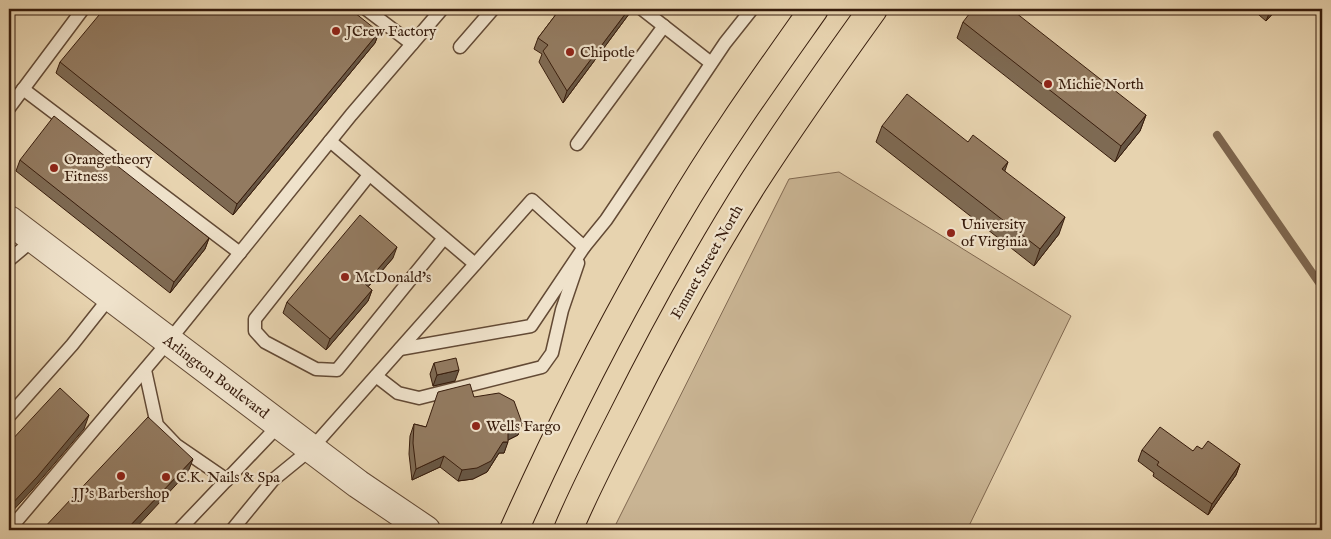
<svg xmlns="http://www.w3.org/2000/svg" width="1331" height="539" font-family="'IM FELL English',serif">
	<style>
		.green { fill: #c9b493; stroke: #806850 }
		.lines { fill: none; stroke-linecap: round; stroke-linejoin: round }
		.stream { stroke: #7d654d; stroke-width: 8 }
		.service-casing { stroke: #634a35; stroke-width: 15 }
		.tertiary-casing { stroke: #634a35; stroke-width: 30 }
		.primary-casing { stroke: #371c0c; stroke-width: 30 }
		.service { stroke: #efe2cb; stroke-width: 12 }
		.tertiary { stroke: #efe2cb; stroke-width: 28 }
		.primary { stroke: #e7d3af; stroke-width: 28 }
		.wall { fill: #7e6a53; stroke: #371c0c }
		.shaded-wall { fill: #675644; stroke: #371c0c }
		.building { fill: #937b61; stroke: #371c0c }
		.poi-dot { fill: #8f2418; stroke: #efe2cb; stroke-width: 2 }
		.labels { text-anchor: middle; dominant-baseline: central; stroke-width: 4.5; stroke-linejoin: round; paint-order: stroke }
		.poi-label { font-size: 15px; fill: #371c0c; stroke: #efe2cb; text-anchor: start }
		.street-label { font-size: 15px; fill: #371c0c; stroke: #efe2cb }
	</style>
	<rect width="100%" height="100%" fill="#e7d3af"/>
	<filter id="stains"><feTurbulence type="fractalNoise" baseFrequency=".004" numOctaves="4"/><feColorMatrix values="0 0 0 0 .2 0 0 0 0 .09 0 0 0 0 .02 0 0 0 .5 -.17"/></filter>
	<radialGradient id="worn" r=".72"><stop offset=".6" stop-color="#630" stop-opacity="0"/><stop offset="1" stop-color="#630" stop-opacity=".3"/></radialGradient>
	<polygon class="green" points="839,172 1071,316 967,530 613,530 789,179"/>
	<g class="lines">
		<polyline class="stream" points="1217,135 1322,287"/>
		<defs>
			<g id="service">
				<polyline points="366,9 412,44"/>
				<polyline points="642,9 711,63"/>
				<polyline points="460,47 493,9"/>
				<polyline points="23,89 240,253"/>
				<polyline points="9,108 83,9"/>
				<polyline points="330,141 475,264"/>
				<polyline points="577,144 664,26"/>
				<polyline points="369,175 255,319 255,331 265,342 316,369 337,370 444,238"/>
				<polyline points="9,260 34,239"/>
				<polyline points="400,349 531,326 584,247 606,220 725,43 752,9"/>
				<polyline points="145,370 157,425 176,445 227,480"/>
				<polyline points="376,376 398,393 419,398 542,367 552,353 562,310 578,263"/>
				<polyline points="9,416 72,345 110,297"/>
				<polyline points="9,530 168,342 351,115 442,9"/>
				<polyline points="179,530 279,425"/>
				<polyline points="232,530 273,480 311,449 532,200 584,247"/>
			</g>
			<polyline id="tertiary" points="9,220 358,484 426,530"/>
			<g id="primary">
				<path d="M514 530C562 423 615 318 675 217 717 145 766 77 814 9"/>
				<path d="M568 530C584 492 603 455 622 418 662 338 705 259 753 183 791 124 832 66 873 9"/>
			</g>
		</defs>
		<use href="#service" class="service-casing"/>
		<use href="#tertiary" class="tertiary-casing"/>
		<use href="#primary" class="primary-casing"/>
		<use href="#service" class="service"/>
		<use href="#tertiary" class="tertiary"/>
		<use href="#primary" class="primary"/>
	</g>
	<g class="wall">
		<polygon points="560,9 631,9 629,14 563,103 539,62 542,54 534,49 538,38"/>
		<polygon points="1252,9 1277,9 1266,21"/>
		<polygon points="963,22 1146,115 1140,131 1115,162 957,38"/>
		<polygon points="379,32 375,43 233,215 56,73 60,62"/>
		<polygon points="882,126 1005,171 1059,234 1034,266 876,142"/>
		<polygon points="20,160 209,238 205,249 170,293 16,171"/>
		<polygon points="393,258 368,287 372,290 368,301 326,350 283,313 287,302"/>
		<polygon points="434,363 455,381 433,386 430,374"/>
		<polygon points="474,397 522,423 518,435 508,440 504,453 499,453 487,472 473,479 458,481 440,467 412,480 409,454 410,436 414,424 426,427"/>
		<polygon points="1202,449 1240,464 1236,475 1208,515 1153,476 1154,473 1138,461 1142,450 1193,451"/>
	</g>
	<g class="shaded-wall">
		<polygon points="629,9 631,9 629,14 563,103 567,91"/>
		<polygon points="1271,9 1277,9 1266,21"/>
		<polygon points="379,32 375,43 233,215 237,204"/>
		<polygon points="1146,115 1140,131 1115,162 1121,146"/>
		<polygon points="1008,162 1002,179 1002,169"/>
		<polygon points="1065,217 1059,234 1034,266 1040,249"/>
		<polygon points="209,238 205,249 170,293 174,282"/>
		<polygon points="397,247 393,258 361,295 365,284"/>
		<polygon points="372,290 368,301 326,350 330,339"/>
		<polygon points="459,370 455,381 433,386 437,375"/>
		<polygon points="89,415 84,429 32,490 9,515 9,507"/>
		<polygon points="522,423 518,435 504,442 508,431"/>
		<polygon points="503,442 508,442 504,453 499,453 487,472 473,479 458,481 462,470"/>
		<polygon points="444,456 440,467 412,480 416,469"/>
		<polygon points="193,459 188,472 134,530 126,530"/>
		<polygon points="1240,464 1236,475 1208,515 1212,504"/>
	</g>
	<g class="building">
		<polygon points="104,9 350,9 379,32 237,204 60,62"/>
		<polygon points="560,9 629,9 567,91 543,51 548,45 538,38"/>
		<polygon points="973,9 1011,9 1146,115 1121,146 963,22"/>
		<polygon points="907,94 968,142 973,135 1008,162 1002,169 1065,217 1040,249 882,126"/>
		<polygon points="54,116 209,238 174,282 20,160"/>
		<polygon points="360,215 397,247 365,284 372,290 330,339 287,302"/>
		<polygon points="456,358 459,370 437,375 434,363"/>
		<polygon points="470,384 474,397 499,393 514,401 522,423 508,431 508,442 503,442 491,461 477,468 462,470 444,456 416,469 413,443 414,424 426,427 438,392"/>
		<polygon points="60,388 89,415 37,477 9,507 9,443"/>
		<polygon points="148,417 193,459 126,530 42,530"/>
		<polygon points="1160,427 1193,451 1197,446 1202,449 1208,441 1240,464 1212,504 1157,465 1159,462 1142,450"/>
	</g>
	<g class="poi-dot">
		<circle cx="336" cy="31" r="5"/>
		<circle cx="570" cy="52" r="5"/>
		<circle cx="1048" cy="84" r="5"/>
		<circle cx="54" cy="168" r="5"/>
		<circle cx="951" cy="233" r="5"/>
		<circle cx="345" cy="277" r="5"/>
		<circle cx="476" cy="426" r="5"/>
		<circle cx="121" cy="476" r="5"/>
		<circle cx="166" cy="477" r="5"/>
	</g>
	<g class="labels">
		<g class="poi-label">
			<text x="346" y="31">JCrew Factory</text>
			<text x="580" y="52">Chipotle</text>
			<text x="1058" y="84">Michie North</text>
			<text x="64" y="159">Orangetheory<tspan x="64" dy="17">Fitness</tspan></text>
			<text x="961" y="224">University<tspan x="961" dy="17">of Virginia</tspan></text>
			<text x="355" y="277">McDonald's</text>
			<text x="486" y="426">Wells Fargo</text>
			<text x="176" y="477">C.K. Nails &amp; Spa</text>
			<text x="121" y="493" text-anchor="middle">JJ's Barbershop</text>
		</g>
		<g class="street-label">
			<text transform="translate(707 262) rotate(-60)">Emmet Street North</text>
			<text transform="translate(216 377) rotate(37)">Arlington Boulevard</text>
		</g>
	</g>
	<rect width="1331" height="539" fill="none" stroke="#e7d3af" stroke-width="30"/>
	<rect x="10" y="10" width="1311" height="519" fill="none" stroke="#371c0c" stroke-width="2.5"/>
	<rect x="15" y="15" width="1301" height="509" fill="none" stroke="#371c0c"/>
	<rect width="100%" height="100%" filter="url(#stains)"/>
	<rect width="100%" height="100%" fill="url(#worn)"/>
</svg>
